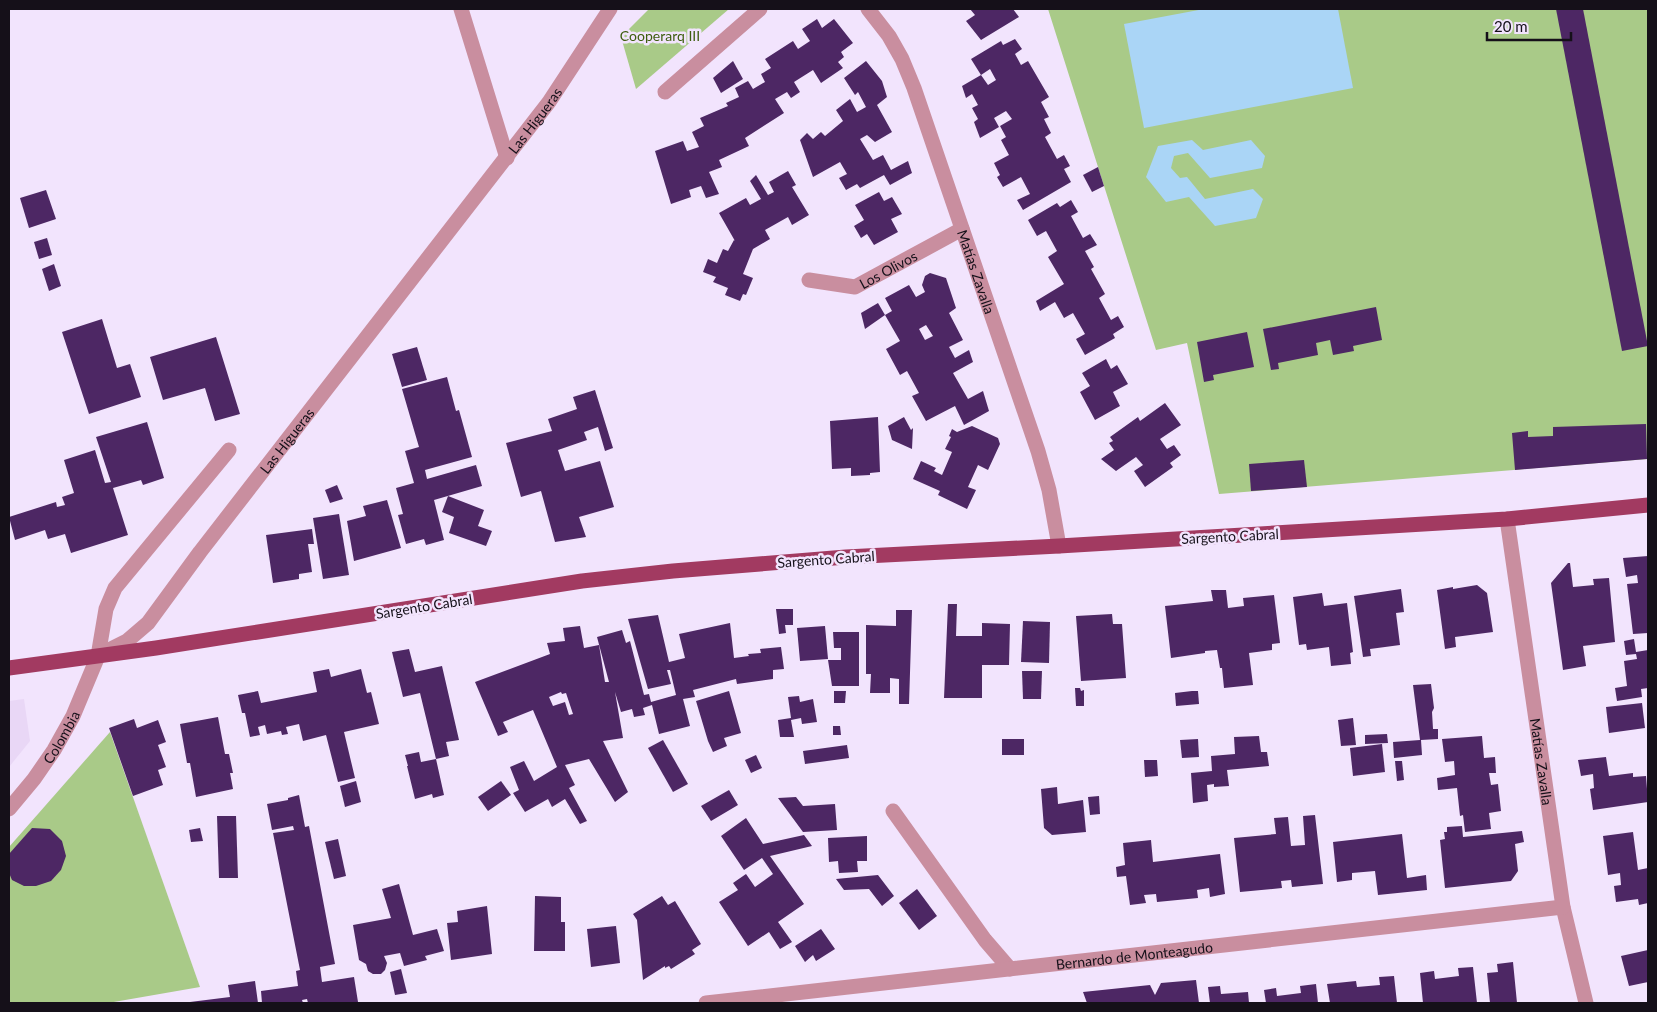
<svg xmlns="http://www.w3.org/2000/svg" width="1657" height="1012" font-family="Lato,sans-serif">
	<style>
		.built { fill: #e9d7f6 }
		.green { fill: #a9ca88 }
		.water { fill: #aad5f6 }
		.building { fill: #4d2764; fill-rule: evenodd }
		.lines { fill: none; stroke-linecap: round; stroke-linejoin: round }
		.minor { stroke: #c98e9f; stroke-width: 15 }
		.major { stroke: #a23a61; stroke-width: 15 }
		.labels { text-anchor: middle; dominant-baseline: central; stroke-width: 5; stroke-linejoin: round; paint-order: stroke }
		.park-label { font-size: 14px; fill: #3d5d0e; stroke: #f2e4fd }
		.street-label { font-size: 14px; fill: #151019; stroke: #f2e4fd }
	</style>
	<rect width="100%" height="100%" fill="#f2e4fd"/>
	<polygon class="built" points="24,699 30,741 9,767 9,701"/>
	<g class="green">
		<polygon points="649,9 729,9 636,89 621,37"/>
		<polygon points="1048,9 1648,9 1648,459 1219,494 1187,343 1156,350"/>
		<polygon points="110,732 200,987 108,1003 9,1003 9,847"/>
	</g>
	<g class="water">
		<polygon points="1204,9 1338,9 1353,88 1144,128 1124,24"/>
		<polygon points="1192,140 1203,150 1251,140 1265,156 1262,168 1210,178 1188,153 1174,156 1171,168 1180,178 1187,177 1205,199 1253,189 1263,199 1256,218 1215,226 1189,197 1166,202 1146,177 1158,146"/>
	</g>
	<g class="building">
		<polygon points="970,9 1013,9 1019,17 981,40 966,21 975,15"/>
		<polygon points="1556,9 1583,9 1648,346 1622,351"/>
		<polygon points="817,19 822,28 834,19 853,43 841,52 844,57 838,62 843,68 821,83 813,70 794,82 800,92 791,98 787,92 775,99 784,113 745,138 749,146 719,160 722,167 709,172 719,194 706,198 701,186 689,190 691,197 671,204 655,151 683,141 687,151 699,147 692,132 704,126 700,118 728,106 726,103 739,97 735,88 748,81 753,89 765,82 761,74 771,68 765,59 793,41 798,49 810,41 802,29"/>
		<polygon points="1015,39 1022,49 1015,54 1021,65 1028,61 1049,97 1041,102 1049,117 1044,119 1051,133 1045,137 1057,159 1064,155 1070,166 1064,169 1071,182 1023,210 1017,200 1030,194 1021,177 1003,187 997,177 1000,175 994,163 1009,155 1001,140 1006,137 1000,126 1012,119 1006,111 994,118 999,127 980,138 974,122 978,119 972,108 978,105 972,94 966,98 962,86 981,75 988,85 996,80 990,69 981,75 971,59 1001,41 1003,45"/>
		<polygon points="733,61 743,79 721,93 713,78"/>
		<polygon points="866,61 882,81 887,97 877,105 892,132 875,142 867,135 860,139 873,160 883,155 891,170 908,161 912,173 890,185 884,175 860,188 857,184 846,190 839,178 847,174 840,162 813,177 800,140 807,133 813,139 821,132 825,136 843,121 836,110 850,99 857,112 866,107 858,92 855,95 844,78"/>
		<polygon points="1098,167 1104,186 1092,192 1083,175"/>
		<polygon points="788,171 796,185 792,187 809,215 792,225 788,217 765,230 770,239 753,249 743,274 753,278 746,295 743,294 740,301 725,295 728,288 713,282 716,277 703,272 708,259 717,263 723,249 728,251 734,240 735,241 719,213 746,198 750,205 761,199 750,181 756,175 768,195 774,192 769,182"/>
		<polygon points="46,190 56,219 29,228 20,198"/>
		<polygon points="879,192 884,201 892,197 902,214 891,219 898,232 874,245 867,234 861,238 854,226 864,220 855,205"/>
		<polygon points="1071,200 1078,212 1071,216 1083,238 1090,234 1097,245 1085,251 1094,267 1091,269 1105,294 1099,298 1111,320 1118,316 1124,327 1113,334 1115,338 1085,355 1076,339 1085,334 1073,313 1064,318 1055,302 1040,311 1036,301 1064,284 1048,257 1057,251 1046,231 1037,236 1028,220 1057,203 1060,207"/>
		<polygon points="47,238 52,255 39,259 34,242"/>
		<polygon points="54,264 61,286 49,291 42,269"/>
		<path d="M930 273 946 278 956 308 949 313 963 340 949 347 955 358 969 350 973 362 953 373 968 399 983 391 989 411 964 425 955 406 926 421 912 396 919 393 907 371 900 375 886 349 900 341 885 315 892 311 885 298 909 285 916 297 925 292 922 285 925 276ZM926 325 933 336 925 340 919 329Z"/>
		<polygon points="878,303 885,315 865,329 861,313"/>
		<polygon points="1376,307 1382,340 1353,346 1354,351 1333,355 1330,340 1316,343 1318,355 1278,363 1279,369 1271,370 1263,329"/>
		<polygon points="102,319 117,368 130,364 141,397 89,414 62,332"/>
		<polygon points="1247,332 1254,367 1213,375 1214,380 1204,382 1197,342"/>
		<polygon points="216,337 240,414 215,421 205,388 163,400 150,357"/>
		<polygon points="417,347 427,380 402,387 392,354"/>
		<polygon points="1106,359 1111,369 1117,365 1128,384 1113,392 1120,406 1095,420 1080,392 1090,386 1082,373"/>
		<polygon points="447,377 456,411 459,410 472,457 425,470 427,479 476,465 482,486 434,500 444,540 426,545 424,539 406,544 398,515 403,514 396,488 414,483 405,451 419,447 402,389"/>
		<polygon points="595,390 613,448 605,451 598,427 584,432 587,440 558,450 565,471 600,461 614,507 579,517 586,537 555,542 541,491 521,497 506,443 552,431 548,419 577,409 573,397"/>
		<polygon points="1165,403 1181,425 1160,439 1167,449 1174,445 1181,455 1170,463 1173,467 1145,487 1134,471 1143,465 1136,457 1116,471 1101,459 1114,450 1109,443 1113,441 1110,437 1138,417 1140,421"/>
		<polygon points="878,417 880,472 870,473 870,475 851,476 851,468 832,469 830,421"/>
		<polygon points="904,417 911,430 913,428 912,449 892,440 888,426"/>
		<polygon points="147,422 164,478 143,485 141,480 113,488 128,535 71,553 65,534 48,539 45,530 15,540 9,517 56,502 57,507 65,505 62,497 74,493 64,460 95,450 105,483 111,482 96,437"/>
		<polygon points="1646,424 1647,459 1515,470 1512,433 1528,431 1528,437 1553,436 1553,427"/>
		<polygon points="972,426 998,438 1000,444 988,470 978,465 968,487 976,490 967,509 938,495 940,491 913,479 921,461 936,468 934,471 942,475 952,452 945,449 951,437 949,436 952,429 957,432"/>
		<polygon points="1304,460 1307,487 1251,491 1249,464"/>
		<polygon points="337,485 343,499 330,503 325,490"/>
		<polygon points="448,496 484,510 478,526 492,531 486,546 449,533 454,517 442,512"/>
		<polygon points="387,500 401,548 354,561 347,521 366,516 363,506"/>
		<polygon points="339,514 349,575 323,579 313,518"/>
		<polygon points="312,529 314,544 308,544 312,572 299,574 299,579 273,583 266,535"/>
		<polygon points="1648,556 1648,633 1633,634 1627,584 1638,583 1637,575 1626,577 1623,558"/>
		<polygon points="1568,563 1570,563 1573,587 1594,585 1593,579 1609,578 1615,642 1583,646 1586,666 1563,670 1551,583"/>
		<polygon points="1477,585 1487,593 1493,632 1455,637 1456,647 1445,649 1437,590 1453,587 1453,589"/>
		<polygon points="1401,589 1404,612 1396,613 1400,645 1370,649 1371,656 1363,657 1354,596"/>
		<polygon points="1211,590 1226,590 1228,608 1244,606 1243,598 1274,595 1280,643 1272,644 1272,650 1249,653 1253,685 1224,688 1222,668 1220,668 1217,650 1205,651 1205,653 1171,658 1165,606 1213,601"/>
		<polygon points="1322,593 1324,606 1347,603 1353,652 1350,653 1351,664 1331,666 1329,647 1307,650 1306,644 1299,645 1293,597"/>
		<polygon points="948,604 957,604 956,636 982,636 982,623 1010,624 1009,665 982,665 982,698 944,698"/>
		<polygon points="776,609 793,609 793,625 785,625 786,633 779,634"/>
		<polygon points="896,610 912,610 909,704 899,704 899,679 890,678 890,693 870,693 871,674 866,674 866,625 896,626"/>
		<polygon points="1112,614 1113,624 1122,624 1126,678 1081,681 1076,616"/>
		<path d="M658 615 669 662 685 658 679 634 730 623 734 658 749 656 748 654 761 653 760 649 781 647 784 669 773 670V679L737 684 736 679 693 690 695 697 683 699 690 726 659 734 652 705 643 708 645 715 634 717 632 709 621 712 615 692 623 738 603 741 628 792 615 802 589 759 565 765 575 785 569 788 587 821 580 824 565 799 552 807 548 799 525 812 513 793 519 790 510 767 524 761 534 781 557 767 533 710 503 722 508 732 498 736 475 682 550 654 547 643 565 641 563 628 580 626 584 648 599 645 605 682H609L597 637 622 630 626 643 630 641 644 695 649 694 651 702 676 695 670 670H667L671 684 648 689 628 619ZM561 692 562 694 566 693 573 714 569 715 565 702 553 706 549 697Z"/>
		<polygon points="1023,621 1050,622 1049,663 1021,662"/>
		<polygon points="825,626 828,659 800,661 797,628"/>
		<polygon points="833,632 859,632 859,686 832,686 828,660 841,660 841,648 834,648"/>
		<polygon points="1634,639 1636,652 1648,650 1648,688 1641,689 1642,697 1617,701 1615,688 1627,686 1624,661 1637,659 1636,654 1626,655 1624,641"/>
		<polygon points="409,649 415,672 442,666 459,740 446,742 449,756 436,759 444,795 433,798 432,794 415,799 407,766 408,766 405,755 419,752 421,762 436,759 420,693 403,697 392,652"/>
		<polygon points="329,669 331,677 361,669 367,693 371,692 379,724 344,732 355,778 338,782 326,735 303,741 299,724 286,727 288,734 282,735 281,731 267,734 265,725 258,727 260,735 250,737 245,713 242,713 238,695 258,691 261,703 317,692 313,672"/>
		<polygon points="1022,671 1042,671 1041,699 1023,699"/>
		<polygon points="1431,684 1434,708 1432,712 1433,729 1438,729 1438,739 1421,740 1422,755 1394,758 1393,742 1420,740 1413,685"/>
		<polygon points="1075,688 1080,688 1081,691 1084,690 1084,706 1076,706"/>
		<polygon points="729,691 741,733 724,738 727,746 713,752 708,741 696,701"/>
		<polygon points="834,691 846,691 845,703 834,703"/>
		<polygon points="1192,691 1198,691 1199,704 1176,706 1175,693"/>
		<polygon points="799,696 800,702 813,699 817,722 802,724 801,718 791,720 794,737 780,737 778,720 791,718 788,697"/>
		<polygon points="1642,703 1645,728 1609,733 1606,707"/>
		<polygon points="218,717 225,754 229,754 233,773 230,773 233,789 196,797 190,763 187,763 180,724"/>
		<polygon points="1353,718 1356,745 1341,746 1338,720"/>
		<polygon points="134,719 137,728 158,720 166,742 158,745 166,767 158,770 163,785 133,796 109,728"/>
		<polygon points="833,726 840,726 841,735 833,735"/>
		<polygon points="1387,734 1388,743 1365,744 1365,735"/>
		<polygon points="1259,736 1261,752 1267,752 1269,766 1227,770 1229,786 1214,787 1214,784 1207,785 1208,801 1193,803 1191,773 1212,771 1211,756 1235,754 1234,737"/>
		<polygon points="1482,736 1484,758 1495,757 1496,773 1489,773 1491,785 1498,784 1501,811 1489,813 1491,829 1465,832 1463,815 1460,816 1457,788 1438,790 1437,778 1455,775 1454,761 1445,762 1442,739"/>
		<rect x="1002" y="739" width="22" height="16"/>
		<polygon points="1198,739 1199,757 1182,758 1180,740"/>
		<polygon points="663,740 688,784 673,792 648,748"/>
		<polygon points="1382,744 1385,772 1353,776 1350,748"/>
		<polygon points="847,745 849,758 805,764 803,751"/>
		<polygon points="756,755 762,768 751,773 745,760"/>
		<polygon points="1606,757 1609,776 1633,773 1633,777 1646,776 1648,802 1593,810 1590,789 1594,788 1593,774 1581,776 1578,760"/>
		<polygon points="1144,760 1157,760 1158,776 1145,777"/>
		<polygon points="1395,761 1402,761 1404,780 1397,781"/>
		<polygon points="356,781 361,802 345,807 340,786"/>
		<polygon points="501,781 511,795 488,811 478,797"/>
		<polygon points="1057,787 1058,804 1083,800 1086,832 1052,835 1044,828 1041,789"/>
		<polygon points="729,790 738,805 711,821 701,806"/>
		<polygon points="299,795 305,827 309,826 335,964 320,967 322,982 354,977 358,1002 308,1003 307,999 302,1000 303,1003 262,1003 261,991 298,986 296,971 300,970 273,833 294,830 293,826 272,830 267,804 288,800 288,798"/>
		<polygon points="1099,796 1100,814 1090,815 1088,797"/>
		<polygon points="796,797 803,806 835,804 837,830 803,832 778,798"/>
		<polygon points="1315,815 1323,884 1292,887 1291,880 1281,881 1282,888 1240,892 1234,838 1276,834 1274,818 1288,817 1291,846 1305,845 1303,816"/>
		<polygon points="217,816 236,816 238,878 219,878"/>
		<polygon points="746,818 763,844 804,835 812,846 770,856 804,904 778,922 792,942 780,949 769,932 748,946 719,902 738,890 733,883 746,874 755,887 773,874 762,858 744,870 721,836"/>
		<polygon points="1462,826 1463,837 1522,831 1524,842 1515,844 1518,871 1511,881 1445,888 1440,840 1445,839 1444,832 1447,832 1447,827"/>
		<polygon points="32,828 50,829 62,841 66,856 61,870 51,881 36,886 24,886 12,880 9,873 9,854"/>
		<polygon points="200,828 203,841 191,842 189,830"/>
		<polygon points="1633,832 1638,870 1648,868 1648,903 1639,905 1638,899 1616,902 1614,886 1621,885 1620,873 1608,875 1603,836"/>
		<polygon points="1402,834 1407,878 1426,875 1427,890 1378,895 1375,871 1352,873 1352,880 1337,882 1333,842"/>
		<polygon points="867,836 867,861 857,861 858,872 839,873 838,861 829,862 828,838"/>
		<polygon points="338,839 346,876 334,879 325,842"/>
		<polygon points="1151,840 1153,862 1220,854 1225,894 1210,897 1209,888 1197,890 1198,898 1157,902 1156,894 1144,895 1146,903 1130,905 1126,876 1117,877 1116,867 1125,865 1123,843"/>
		<polygon points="878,875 894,896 882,906 869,889 844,890 836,879"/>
		<polygon points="399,884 413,935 437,929 444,951 425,956 427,960 404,966 400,953 384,956 387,963 385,970 381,974 373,974 368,971 366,964 359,960 353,925 391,918 382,889"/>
		<polygon points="917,889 937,916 919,930 899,903"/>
		<polygon points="535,896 561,897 561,922 565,922 565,951 534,951"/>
		<polygon points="662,896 668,905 675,901 701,944 692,950 695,954 671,969 669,966 665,968 665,966 643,980 637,920 633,914"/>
		<polygon points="487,906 492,954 451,960 447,923 458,922 457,911"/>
		<polygon points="616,926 620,963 591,967 587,929"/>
		<polygon points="821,929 835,949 816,961 813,955 805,962 795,946"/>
		<polygon points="1648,950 1648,982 1629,986 1621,956"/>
		<polygon points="1513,962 1517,1003 1490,1003 1487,973 1498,972 1497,964"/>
		<polygon points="1473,967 1477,1003 1423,1003 1420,973 1434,971 1435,979 1459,976 1458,968"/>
		<polygon points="401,969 407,993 395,995 390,972"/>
		<polygon points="1394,976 1397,1003 1330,1003 1327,984 1356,981 1357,987 1380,985 1379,977"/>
		<polygon points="1196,980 1199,1003 1087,1003 1083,992 1150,985 1155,995 1161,983"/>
		<polygon points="255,981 258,1003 190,1003 190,1002 230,997 228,985"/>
		<polygon points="1316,984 1318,1003 1266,1003 1264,990 1276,988 1277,996 1301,993 1300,986"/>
		<polygon points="1220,986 1221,994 1248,992 1249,1003 1210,1003 1208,987"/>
	</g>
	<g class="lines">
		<g class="minor">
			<polyline points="461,9 507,158"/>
			<path id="s1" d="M868 9 889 36 902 59 914 88 1038 451 1049 490 1059 546"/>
			<polyline points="665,92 760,9"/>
			<path id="s2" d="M809 280 855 287 962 229"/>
			<path id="s3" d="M1507 519 1563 907 1586 1003"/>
			<path id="s4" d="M101 654 127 641 148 623 200 552 549 102 610 9"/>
			<path id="s5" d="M9 809 34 779 54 750 73 716 98 656 106 609 115 588 229 450"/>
			<polyline points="893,811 985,940 1010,969"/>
			<path id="s6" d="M706 1003 1563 907"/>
		</g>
		<polyline class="major" points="9,668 156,648 582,581 673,571 846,557 1059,546 1507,519 1648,505"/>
	</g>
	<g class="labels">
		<g class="park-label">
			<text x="660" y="35">Cooperarq III</text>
		</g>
		<g class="street-label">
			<text stroke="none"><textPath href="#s4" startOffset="691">Las Higueras</textPath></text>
			<text stroke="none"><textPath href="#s2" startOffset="84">Los Olivos</textPath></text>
			<text stroke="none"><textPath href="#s1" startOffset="286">Matías Zavalla</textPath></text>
			<text stroke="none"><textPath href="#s4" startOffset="286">Las Higueras</textPath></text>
			<text transform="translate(1230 536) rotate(-3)">Sargento Cabral</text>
			<text transform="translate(826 559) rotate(-4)">Sargento Cabral</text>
			<text transform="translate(424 606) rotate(-9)">Sargento Cabral</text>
			<text stroke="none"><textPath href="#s5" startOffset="89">Colombia</textPath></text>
			<text stroke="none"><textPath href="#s3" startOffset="245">Matías Zavalla</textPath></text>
			<text stroke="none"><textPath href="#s6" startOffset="431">Bernardo de Monteagudo</textPath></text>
		</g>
	</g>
	<rect width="1657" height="1012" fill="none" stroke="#151019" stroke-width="20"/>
	<path d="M1487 32v8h84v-8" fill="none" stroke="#151019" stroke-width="2.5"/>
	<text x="1494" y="32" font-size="15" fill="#151019" stroke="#f2e4fd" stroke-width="4" paint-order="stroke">20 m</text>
</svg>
